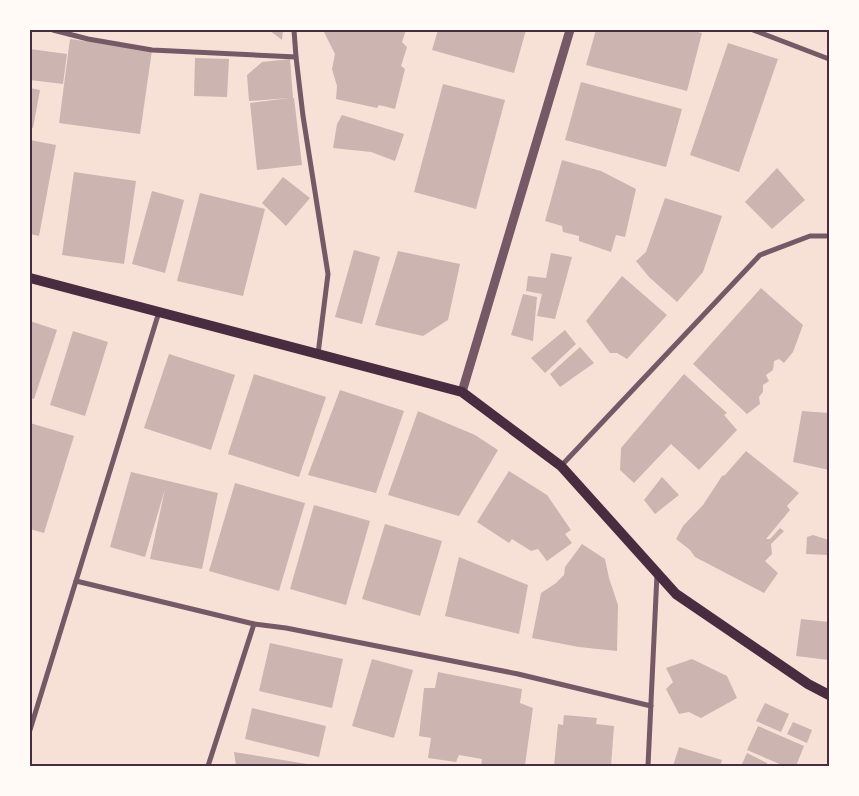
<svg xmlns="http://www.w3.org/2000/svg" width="859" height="796" font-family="Overpass,sans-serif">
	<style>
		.building { fill: #ccb4b1 }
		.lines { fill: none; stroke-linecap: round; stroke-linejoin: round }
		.minor { stroke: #755966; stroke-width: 5 }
		.tertiary { stroke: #755966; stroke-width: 9 }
		.secondary { stroke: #4a2c40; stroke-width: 10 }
		.neatline { fill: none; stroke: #4a2c40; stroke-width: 2 }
	</style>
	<rect width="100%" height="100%" fill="#f7e1d7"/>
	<g class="building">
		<polygon points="269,30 283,30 282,40"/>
		<polygon points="323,30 406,30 402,42 407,47 401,66 405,69 395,109 379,105 377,108 336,99 337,86 332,69 335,54"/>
		<polygon points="438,30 526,30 514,73 432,50"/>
		<polygon points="596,30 689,30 702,33 687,91 586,65"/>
		<polygon points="70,39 152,50 140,134 59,123"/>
		<polygon points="728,43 778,59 739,172 690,155"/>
		<polygon points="30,49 67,54 63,84 30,80"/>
		<polygon points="195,58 229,59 227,97 194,96"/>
		<polygon points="290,59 293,98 294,98 302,165 257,170 250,103 289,98 249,101 247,75 262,62"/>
		<polygon points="581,82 682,109 666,167 565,140"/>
		<polygon points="443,84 505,100 476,209 414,192"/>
		<polygon points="30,88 40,90 33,128 30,127"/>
		<polygon points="342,115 404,134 395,161 371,152 333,148 337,124"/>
		<polygon points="30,140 56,145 39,236 30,234"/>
		<polygon points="562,160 601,171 636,189 625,237 616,235 611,252 579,241 579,236 563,232 562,226 545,221"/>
		<polygon points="777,168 805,200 772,229 745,202"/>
		<polygon points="74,172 136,181 124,264 62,255"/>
		<polygon points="283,177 310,198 286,226 262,203"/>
		<polygon points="152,191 184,200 165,273 132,264"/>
		<polygon points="200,193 265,209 243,296 177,281"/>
		<polygon points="665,198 722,216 703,272 677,302 649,277 636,261 646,252"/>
		<polygon points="354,250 380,257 362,324 335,317"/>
		<polygon points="398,251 460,264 448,320 423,336 375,325"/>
		<polygon points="551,253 572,257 555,319 537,316 542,294 526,291 528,276 546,278"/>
		<polygon points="622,276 667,315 627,359 617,353 610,353 586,321"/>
		<polygon points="761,288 803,325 793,352 784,363 779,359 774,361 773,370 766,375 769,381 763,385 763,392 759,397 760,404 747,414 693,364"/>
		<polygon points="523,294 537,297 533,341 511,335"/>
		<polygon points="30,321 57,330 34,399 30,398"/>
		<polygon points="565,330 576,344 545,373 531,358"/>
		<polygon points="73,331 108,342 85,416 50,405"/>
		<polygon points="580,347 594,363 560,387 550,374"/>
		<polygon points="169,354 235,375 211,450 144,428"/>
		<polygon points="254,374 326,397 299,477 228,454"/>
		<polygon points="684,374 727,413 724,415 737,430 699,470 671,444 634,483 620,470 621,448"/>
		<polygon points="340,390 404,411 376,493 308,475"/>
		<polygon points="418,411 475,435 498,450 459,516 388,495"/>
		<polygon points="802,411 829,413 829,470 793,462"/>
		<polygon points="30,423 74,436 44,533 30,529"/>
		<polygon points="746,451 799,493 787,506 790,510 766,539 770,539 780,528 784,531 771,544 772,554 765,561 778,573 764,593 695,557 690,550 676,539 683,526 703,505 722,476 725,475"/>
		<polygon points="509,471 547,495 571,530 565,534 572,543 547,561 538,549 531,551 512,539 509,543 477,522"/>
		<polygon points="131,472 218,493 202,569 150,559 165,489 145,557 110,547"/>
		<polygon points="662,477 679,495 655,514 644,500"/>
		<polygon points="235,483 305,503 279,591 209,571"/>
		<polygon points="314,505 370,521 346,605 290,589"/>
		<polygon points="385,524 442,541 420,616 362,599"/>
		<polygon points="813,535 829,540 829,555 806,554 807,537"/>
		<polygon points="582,544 605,559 609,578 618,605 617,651 579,647 532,638 541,593 556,583 564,575 565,567"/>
		<polygon points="459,557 528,585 519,634 445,616"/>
		<polygon points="801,619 829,622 829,660 796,656"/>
		<polygon points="270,643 343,659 332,708 259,691"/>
		<polygon points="372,659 413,670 394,738 352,726"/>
		<polygon points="692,659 727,676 737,698 701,718 689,712 679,714 666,689 673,682 666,668"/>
		<polygon points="438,672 522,689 520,703 533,708 525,765 513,764 513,766 481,766 482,759 459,755 456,762 428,758 431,738 419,736 424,688 435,688"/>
		<polygon points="765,703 789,714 781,732 756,721"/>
		<polygon points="252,708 326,726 319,757 245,739"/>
		<polygon points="564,715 597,718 596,724 614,726 611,766 554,766 558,724 563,725"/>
		<polygon points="793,722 812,730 807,743 787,734"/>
		<polygon points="758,726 804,746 796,766 784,766 747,750"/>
		<polygon points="679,747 722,760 720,766 673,766"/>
		<polygon points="234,752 313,765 313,766 236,766"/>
		<polygon points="747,753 767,763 766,766 741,766"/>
	</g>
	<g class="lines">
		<g class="minor">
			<polyline points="53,30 88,39 152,50 296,57"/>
			<polyline points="294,30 296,57 303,116 328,274 318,354"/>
			<polyline points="753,30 829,59"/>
			<polyline points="561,466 760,255 810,236 829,236"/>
			<polyline points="76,581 254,624 286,628 518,674 651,706"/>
			<polyline points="30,730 159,312"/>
			<polyline points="208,766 254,624"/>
			<polyline points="648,766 657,574"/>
		</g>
		<polyline class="tertiary" points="462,392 570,30"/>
		<polyline class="secondary" points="30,278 462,392 561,466 676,594 808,684 829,695"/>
	</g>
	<rect width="859" height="796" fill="none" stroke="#fffaf5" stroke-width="62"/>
	<rect x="31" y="31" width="797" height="734" class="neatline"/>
</svg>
